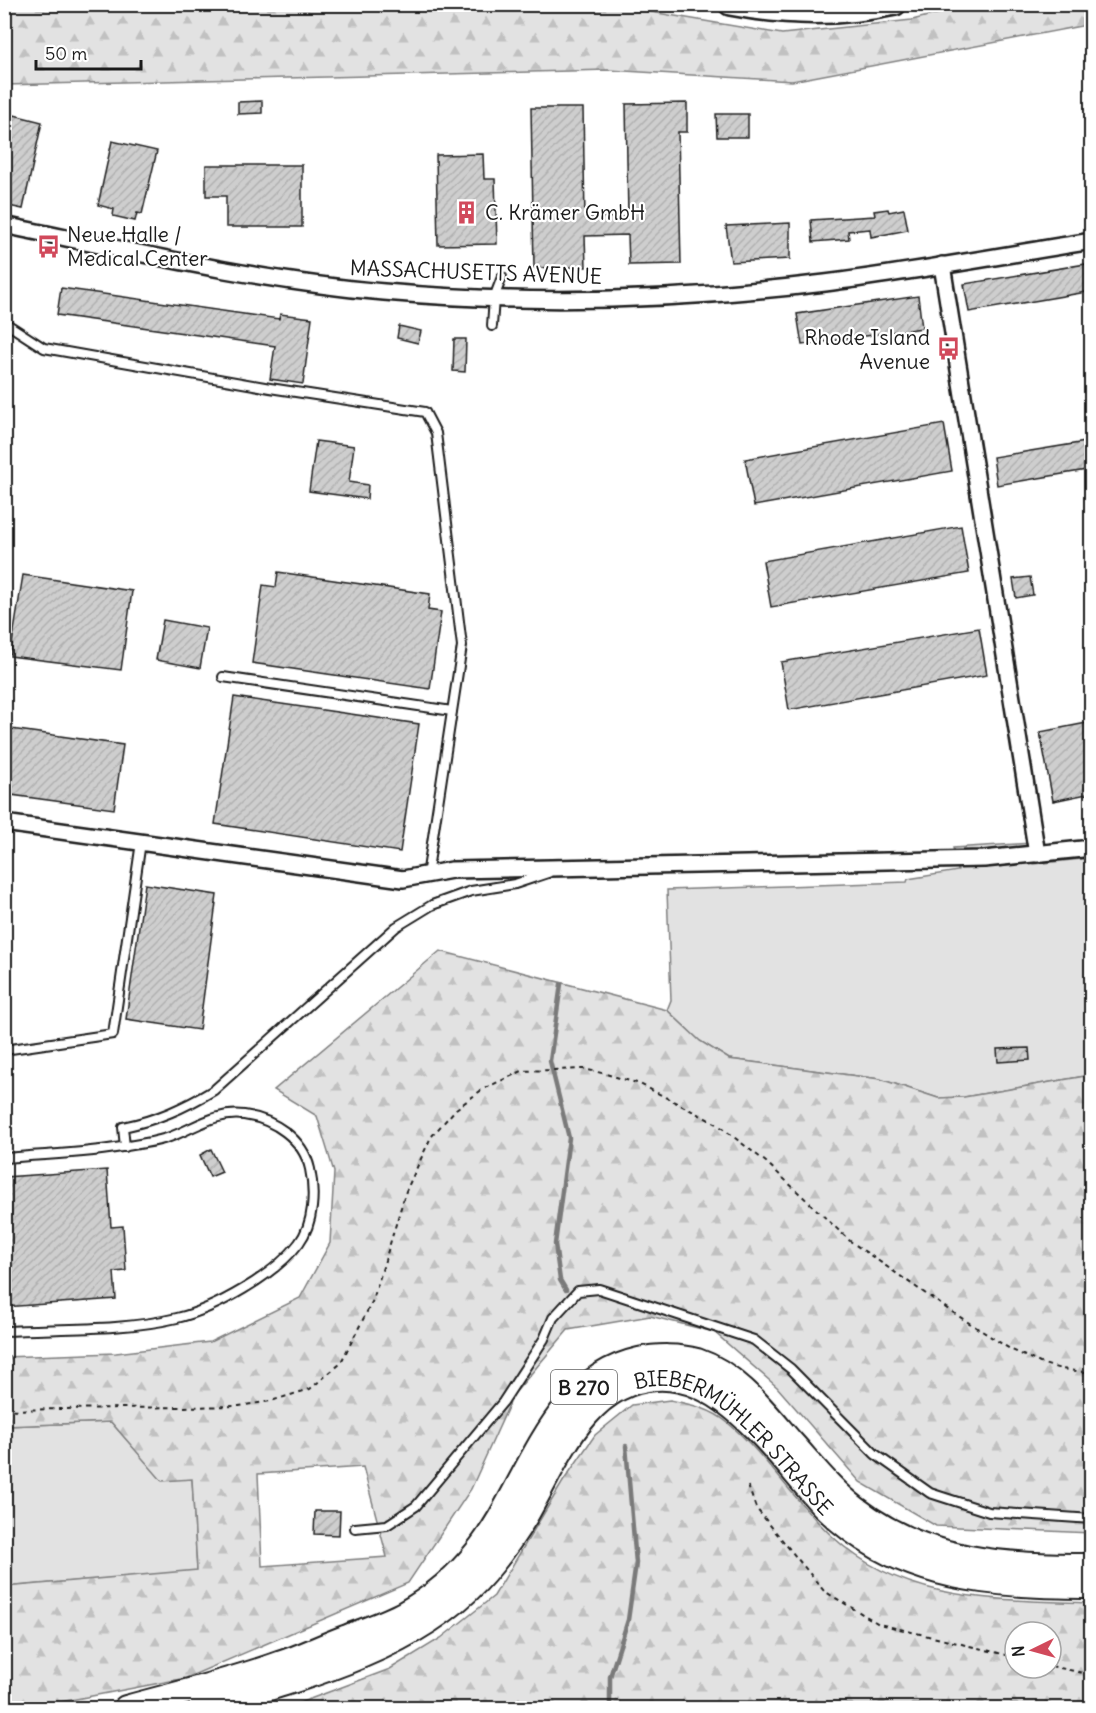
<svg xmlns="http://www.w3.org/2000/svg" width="1096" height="1713" font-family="Delius,sans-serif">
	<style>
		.grass { fill: #e2e2e2; stroke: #7f7f7f; stroke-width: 1.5 }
		.forest { fill: url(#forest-firs); stroke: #7f7f7f; stroke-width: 1.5; fill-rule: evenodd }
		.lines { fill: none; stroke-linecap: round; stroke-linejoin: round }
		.stream { stroke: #7a7a7a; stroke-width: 4.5 }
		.building { fill: url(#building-hatch); stroke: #1c1c1c; stroke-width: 1.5 }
		.lane-casing { stroke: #1c1c1c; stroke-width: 12 }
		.street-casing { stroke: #1c1c1c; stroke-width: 20 }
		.secondary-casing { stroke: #1c1c1c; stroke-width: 26 }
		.primary-casing { stroke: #1c1c1c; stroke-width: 28 }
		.path { stroke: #1c1c1c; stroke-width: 2; stroke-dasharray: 4.5 4.5; stroke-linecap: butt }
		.lane { stroke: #fff; stroke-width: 8 }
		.street { stroke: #fff; stroke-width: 15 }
		.secondary { stroke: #fff; stroke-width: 21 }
		.primary { stroke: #fff; stroke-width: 24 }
		.labels { text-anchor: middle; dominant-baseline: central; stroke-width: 4.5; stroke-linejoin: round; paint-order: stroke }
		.shield { fill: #fff; stroke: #606060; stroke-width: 1.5 }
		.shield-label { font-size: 20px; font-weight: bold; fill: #1c1c1c }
		.poi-label { font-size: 21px; fill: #1c1c1c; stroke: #fff; text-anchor: start }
		.street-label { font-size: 21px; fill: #1c1c1c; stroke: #fff }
	</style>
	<defs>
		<pattern id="forest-firs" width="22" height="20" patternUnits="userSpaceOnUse" patternTransform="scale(1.5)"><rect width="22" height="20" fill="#e2e2e2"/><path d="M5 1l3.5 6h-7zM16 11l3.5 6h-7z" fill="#c1c1c1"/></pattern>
		<pattern id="building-hatch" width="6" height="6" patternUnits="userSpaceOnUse" patternTransform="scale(1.5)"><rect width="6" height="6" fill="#cecece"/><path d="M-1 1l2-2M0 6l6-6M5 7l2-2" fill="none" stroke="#b0b0b0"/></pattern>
	</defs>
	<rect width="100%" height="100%" fill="#fff"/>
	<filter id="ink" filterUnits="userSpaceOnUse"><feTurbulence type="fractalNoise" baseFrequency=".0167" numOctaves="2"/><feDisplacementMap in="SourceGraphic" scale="12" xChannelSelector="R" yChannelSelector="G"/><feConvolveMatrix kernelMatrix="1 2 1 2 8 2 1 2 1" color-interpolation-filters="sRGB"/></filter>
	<g filter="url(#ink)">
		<g class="grass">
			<polygon points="1031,843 1034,864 1091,858 1091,1075 964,1097 938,1098 880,1079 729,1059 700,1041 667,1010 671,1000 667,890 907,882 908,879 958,871 953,848"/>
			<polygon points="111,1422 162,1480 192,1478 197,1571 5,1587 4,1426"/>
		</g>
		<g class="forest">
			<polygon points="610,5 782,34 912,20 973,5 1091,5 1092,24 792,81 608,70 5,85 5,5"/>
			<path d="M440 951 667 1010 700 1041 729 1059 880 1079 938 1098 964 1097 1091 1075V1533L936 1526 860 1482 777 1387 714 1332 650 1316 568 1330 514 1394 471 1489 408 1583 186 1678 29 1708H5V1587L197 1570 192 1479 162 1481 111 1422 5 1426 4 1357 116 1353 210 1342 300 1298 330 1243 334 1172 317 1116 274 1090ZM363 1467 387 1557 262 1566 258 1474Z"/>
			<path d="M670 1400C690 1404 712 1409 728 1423 767 1456 795 1502 833 1537 905 1604 1000 1599 1091 1603V1708H286L390 1669 441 1638 494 1596 564 1480 595 1435 632 1405ZM1015 1632H1051V1668H1015Z"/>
		</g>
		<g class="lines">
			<g class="stream">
				<polyline points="561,984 550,1061 569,1138 555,1244 560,1280 566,1290"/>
				<polyline points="610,1708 610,1677 628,1620 636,1563 626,1446"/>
			</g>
		</g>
		<g class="building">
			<polygon points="262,101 262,113 238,114 238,102"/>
			<polygon points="687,103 687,132 678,132 681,264 629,265 628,235 585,236 586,267 534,268 531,108 583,108 585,218 628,217 626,104"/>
			<polygon points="716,114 748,114 748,137 717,137"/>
			<polygon points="14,115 42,122 23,209 4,205 4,157"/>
			<polygon points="112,141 157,151 142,214 137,213 135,221 113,216 114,209 98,205"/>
			<polygon points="483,154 484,179 495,179 497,244 438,245 436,155"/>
			<polygon points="206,165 302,165 302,227 226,227 226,196 206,196"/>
			<polygon points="888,209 889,212 904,209 908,230 871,237 870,229 848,231 849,239 813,242 811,220 875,216 874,211"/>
			<polygon points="790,223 790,259 731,262 726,226"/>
			<polygon points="1092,263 1092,291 969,312 964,284"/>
			<polygon points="61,288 279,319 280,314 312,318 303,384 270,379 275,346 57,315"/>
			<polygon points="918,296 922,328 802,345 797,314"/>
			<polygon points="399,326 421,331 418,343 397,338"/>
			<polygon points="454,339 466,339 465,372 453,371"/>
			<polygon points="944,424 952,471 754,506 745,459"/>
			<polygon points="316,441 354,446 349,482 368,485 367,499 309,491"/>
			<polygon points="1092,441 1092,469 997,485 993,457"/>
			<polygon points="961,526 969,573 771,607 763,561"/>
			<polygon points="278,572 430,594 428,610 441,612 430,689 252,663 263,585 276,587"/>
			<polygon points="23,575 132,591 121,670 10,656"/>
			<polygon points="1030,577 1033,595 1016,598 1013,579"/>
			<polygon points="163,620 207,628 200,668 156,660"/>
			<polygon points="979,628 987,675 789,710 781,662"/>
			<polygon points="234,697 419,724 400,852 215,824"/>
			<polygon points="1092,722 1092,793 1053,801 1040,732"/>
			<polygon points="4,728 123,745 114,809 4,794"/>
			<polygon points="145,884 217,895 199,1030 126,1019"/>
			<polygon points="1029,1048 1030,1060 998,1062 997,1049"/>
			<polygon points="211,1149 222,1172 210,1177 200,1155"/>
			<polygon points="107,1170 111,1227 123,1226 126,1271 114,1272 116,1299 4,1307 4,1177"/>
			<polygon points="315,1511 340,1511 339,1535 314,1534"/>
		</g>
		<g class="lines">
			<defs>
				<g id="lane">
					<polyline points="4,322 44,348 270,388 425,412 436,433 462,646 427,876"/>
					<polyline points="492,326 494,298 502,277"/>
					<polyline points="223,677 452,711"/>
					<polyline points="4,1050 113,1034 141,842"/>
					<path d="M125 1147 123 1127C157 1120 184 1108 214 1090L396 927 432 905 471 891 515 884 548 873"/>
					<path d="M4 1158C45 1154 87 1154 127 1146 140 1144 154 1142 167 1138 192 1130 215 1111 244 1115 273 1119 303 1138 310 1169 315 1192 314 1223 299 1243 275 1275 215 1309 177 1318 123 1331 59 1328 4 1331"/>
					<polyline points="355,1528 387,1525 416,1506 503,1402 544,1339 553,1318 578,1291 599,1289 754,1340 791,1369 875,1454 930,1493 989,1512 1092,1519"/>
				</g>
				<g id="street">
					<path d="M4 225C130 251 257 281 384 292 531 305 679 301 825 283 914 272 1003 255 1092 241"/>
					<polyline points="942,265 1037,854"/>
					<polyline points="4,823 403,879 452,870 984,859 1092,848"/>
				</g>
				<path id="secondary" d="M730 4C786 15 839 16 895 4"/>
				<g id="primary">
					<path d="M126 1708C177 1694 229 1682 279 1664 302 1657 323 1646 345 1638 365 1630 387 1623 405 1613 432 1598 458 1576 477 1552 529 1488 548 1380 639 1360 657 1356 679 1356 697 1361 736 1374 764 1411 790 1441 811 1464 831 1490 856 1509 926 1563 1006 1566 1092 1566"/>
					<path id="s1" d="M201 1708C292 1681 411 1652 477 1581 496 1561 512 1538 526 1515 557 1462 584 1382 656 1378 727 1373 782 1462 825 1507 839 1521 860 1537 878 1547 944 1584 1017 1585 1092 1586"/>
				</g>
			</defs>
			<use href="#lane" class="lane-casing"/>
			<use href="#street" class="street-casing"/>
			<use href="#secondary" class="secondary-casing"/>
			<use href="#primary" class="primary-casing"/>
			<g class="path">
				<polyline points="4,1410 239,1406 271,1401 310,1389 340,1364 373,1300 406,1191 431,1137 456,1109 483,1089 522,1071 584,1069 606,1074 640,1084 717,1124 766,1162 850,1241 949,1310 1010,1349 1040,1363 1061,1369 1092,1373"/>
				<polyline points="748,1486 756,1508 824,1591 879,1624 1015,1657"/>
				<polyline points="1051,1666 1092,1675"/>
			</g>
			<use href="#lane" class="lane"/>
			<use href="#street" class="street"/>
			<use href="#secondary" class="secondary"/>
			<use href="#primary" class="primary"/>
		</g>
	</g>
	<defs>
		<symbol id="building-bare" viewBox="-9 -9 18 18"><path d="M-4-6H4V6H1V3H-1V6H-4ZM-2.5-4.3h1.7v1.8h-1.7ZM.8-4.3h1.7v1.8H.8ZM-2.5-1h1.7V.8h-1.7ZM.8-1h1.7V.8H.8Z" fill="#d1495b" stroke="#fff" stroke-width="2.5" paint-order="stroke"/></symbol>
		<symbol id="bus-bare" viewBox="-9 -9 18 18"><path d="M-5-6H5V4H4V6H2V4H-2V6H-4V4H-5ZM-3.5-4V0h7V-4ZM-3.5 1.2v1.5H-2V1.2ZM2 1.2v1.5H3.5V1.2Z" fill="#d1495b" stroke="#fff" stroke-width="2.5" paint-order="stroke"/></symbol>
	</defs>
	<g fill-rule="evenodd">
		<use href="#building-bare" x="450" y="196" width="33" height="33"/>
		<use href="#bus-bare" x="32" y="230" width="33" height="33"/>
		<use href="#bus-bare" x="932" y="332" width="33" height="33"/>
	</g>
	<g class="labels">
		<rect class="shield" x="551" y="1370" width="66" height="34" rx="4.5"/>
		<g class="shield-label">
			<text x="584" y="1387">B 270</text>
		</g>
		<g class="poi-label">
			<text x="485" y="212">C. Krämer GmbH</text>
			<text x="67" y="234">Neue Halle /<tspan x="67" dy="24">Medical Center</tspan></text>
			<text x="930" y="337" text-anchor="end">Rhode Island<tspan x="930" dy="24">Avenue</tspan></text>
		</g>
		<g class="street-label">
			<text transform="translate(476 272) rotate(2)">MASSACHUSETTS AVENUE</text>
			<text stroke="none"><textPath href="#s1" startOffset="690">BIEBERMÜHLER STRASSE</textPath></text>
		</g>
	</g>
	<rect width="1096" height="1713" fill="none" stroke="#fff" stroke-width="24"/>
	<rect x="12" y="12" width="1072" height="1689" fill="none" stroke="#1c1c1c" stroke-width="2" filter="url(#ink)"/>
	<g transform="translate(1033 1650) rotate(265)"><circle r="28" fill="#ffffff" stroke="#a4a4a4" stroke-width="1.5"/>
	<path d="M0-4.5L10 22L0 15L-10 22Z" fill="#d1495b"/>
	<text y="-9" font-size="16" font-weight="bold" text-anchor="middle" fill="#1c1c1c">N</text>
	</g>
	<path d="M36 60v9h105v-9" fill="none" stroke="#1c1c1c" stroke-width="3"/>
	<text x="45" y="60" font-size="18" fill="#1c1c1c" stroke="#ffffff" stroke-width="4.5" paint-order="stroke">50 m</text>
</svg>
